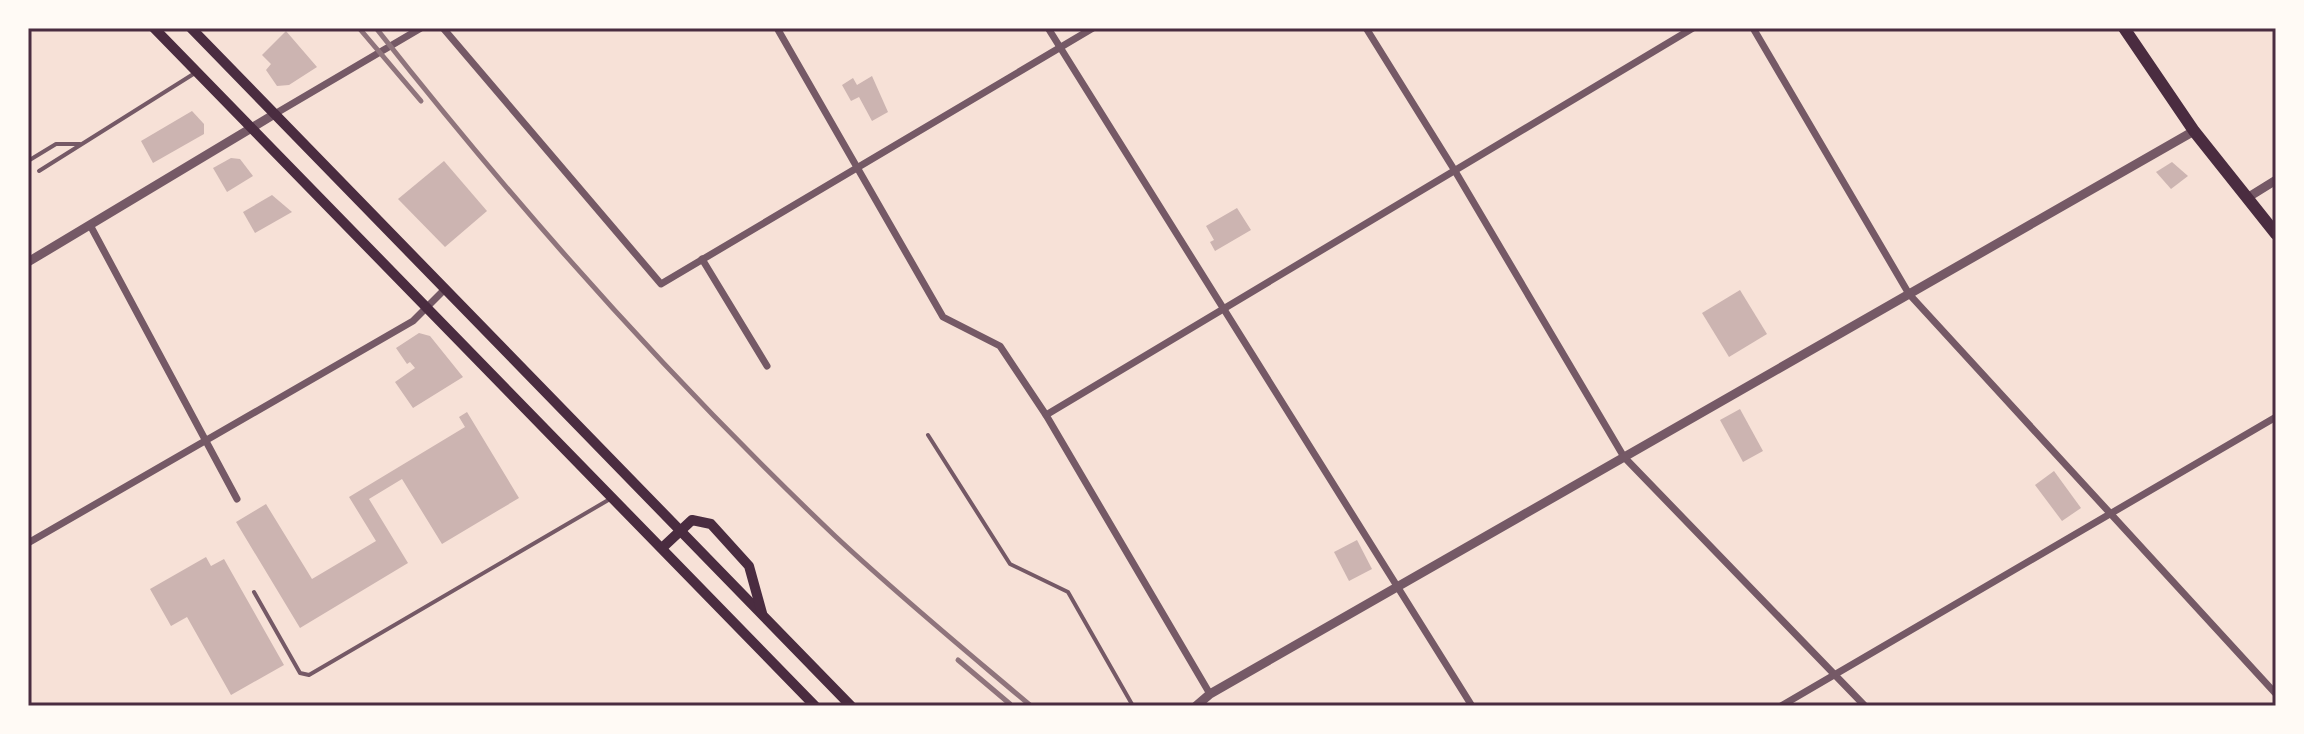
<svg xmlns="http://www.w3.org/2000/svg" width="2304" height="734" font-family="Commissioner,sans-serif">
	<style>
		.building { fill: #ccb4b1 }
		.lines { fill: none; stroke-linecap: round; stroke-linejoin: round }
		.service { stroke: #755966; stroke-width: 4 }
		.minor { stroke: #755966; stroke-width: 7 }
		.tertiary { stroke: #755966; stroke-width: 9 }
		.secondary { stroke: #4a2c40; stroke-width: 10 }
		.primary { stroke: #4a2c40; stroke-width: 12 }
		.rail { stroke: #8f747c; stroke-width: 5 }
		.neatline { fill: none; stroke: #4a2c40; stroke-width: 3 }
	</style>
	<rect width="100%" height="100%" fill="#f7e1d7"/>
	<g class="building">
		<polygon points="286,31 317,67 289,85 277,86 266,70 271,64 262,55"/>
		<polygon points="872,76 888,112 872,121 859,97 851,101 842,85 853,78 857,85"/>
		<polygon points="192,111 204,124 204,134 153,163 141,141"/>
		<polygon points="231,158 240,159 253,176 227,192 213,168"/>
		<polygon points="444,161 487,211 445,247 398,199"/>
		<polygon points="2172,162 2188,176 2171,189 2156,172"/>
		<polygon points="272,195 292,212 255,233 243,212"/>
		<polygon points="1237,208 1251,230 1215,251 1210,242 1214,240 1206,226"/>
		<polygon points="1740,290 1767,334 1729,357 1702,313"/>
		<polygon points="419,333 430,336 463,377 413,408 395,382 415,368 410,362 407,364 396,348"/>
		<polygon points="1740,409 1763,451 1743,462 1720,420"/>
		<polygon points="467,412 519,498 442,544 402,479 369,499 408,563 300,628 236,522 266,504 312,579 376,541 349,497 465,427 459,417"/>
		<polygon points="2054,471 2081,508 2062,521 2035,485"/>
		<polygon points="1357,540 1372,569 1349,581 1334,552"/>
		<polygon points="206,557 211,566 224,559 284,665 231,695 187,617 171,626 150,589"/>
	</g>
	<g class="lines">
		<g class="service">
			<polyline points="28,161 56,144 80,144"/>
			<polyline points="39,171 195,73"/>
			<polyline points="928,435 1010,564 1068,592 1133,706"/>
			<polyline points="254,592 300,673 309,675 610,499"/>
		</g>
		<g class="minor">
			<polyline points="443,28 661,284 1093,28"/>
			<polyline points="777,28 943,317 1000,346 1046,415 1210,694"/>
			<polyline points="1048,28 1472,706"/>
			<polyline points="1366,28 1455,171 1624,457 1865,706"/>
			<polyline points="1753,28 1909,294 2276,694"/>
			<polyline points="273,115 421,28"/>
			<polyline points="90,225 237,499"/>
			<polyline points="702,259 767,366"/>
			<polyline points="1046,415 1693,28"/>
			<polyline points="28,543 413,321 445,289"/>
			<polyline points="1781,706 2276,417"/>
		</g>
		<g class="tertiary">
			<polyline points="2247,198 2276,180"/>
			<polyline points="28,262 273,115"/>
			<polyline points="1196,706 1210,694 2194,131"/>
		</g>
		<g class="secondary">
			<polyline points="154,28 815,706"/>
			<polyline points="191,28 851,706"/>
			<polyline points="662,548 692,520 711,524 749,566 762,613"/>
		</g>
		<polyline class="primary" points="2124,28 2194,131 2276,234"/>
		<g class="rail">
			<polyline points="359,28 421,101"/>
			<path d="M376 28C517 207 670 379 835 536 898 595 965 650 1031 706"/>
			<polyline points="958,660 1010,704"/>
		</g>
	</g>
	<rect width="2304" height="734" fill="none" stroke="#fffaf5" stroke-width="60"/>
	<rect x="30" y="30" width="2244" height="674" class="neatline"/>
</svg>
